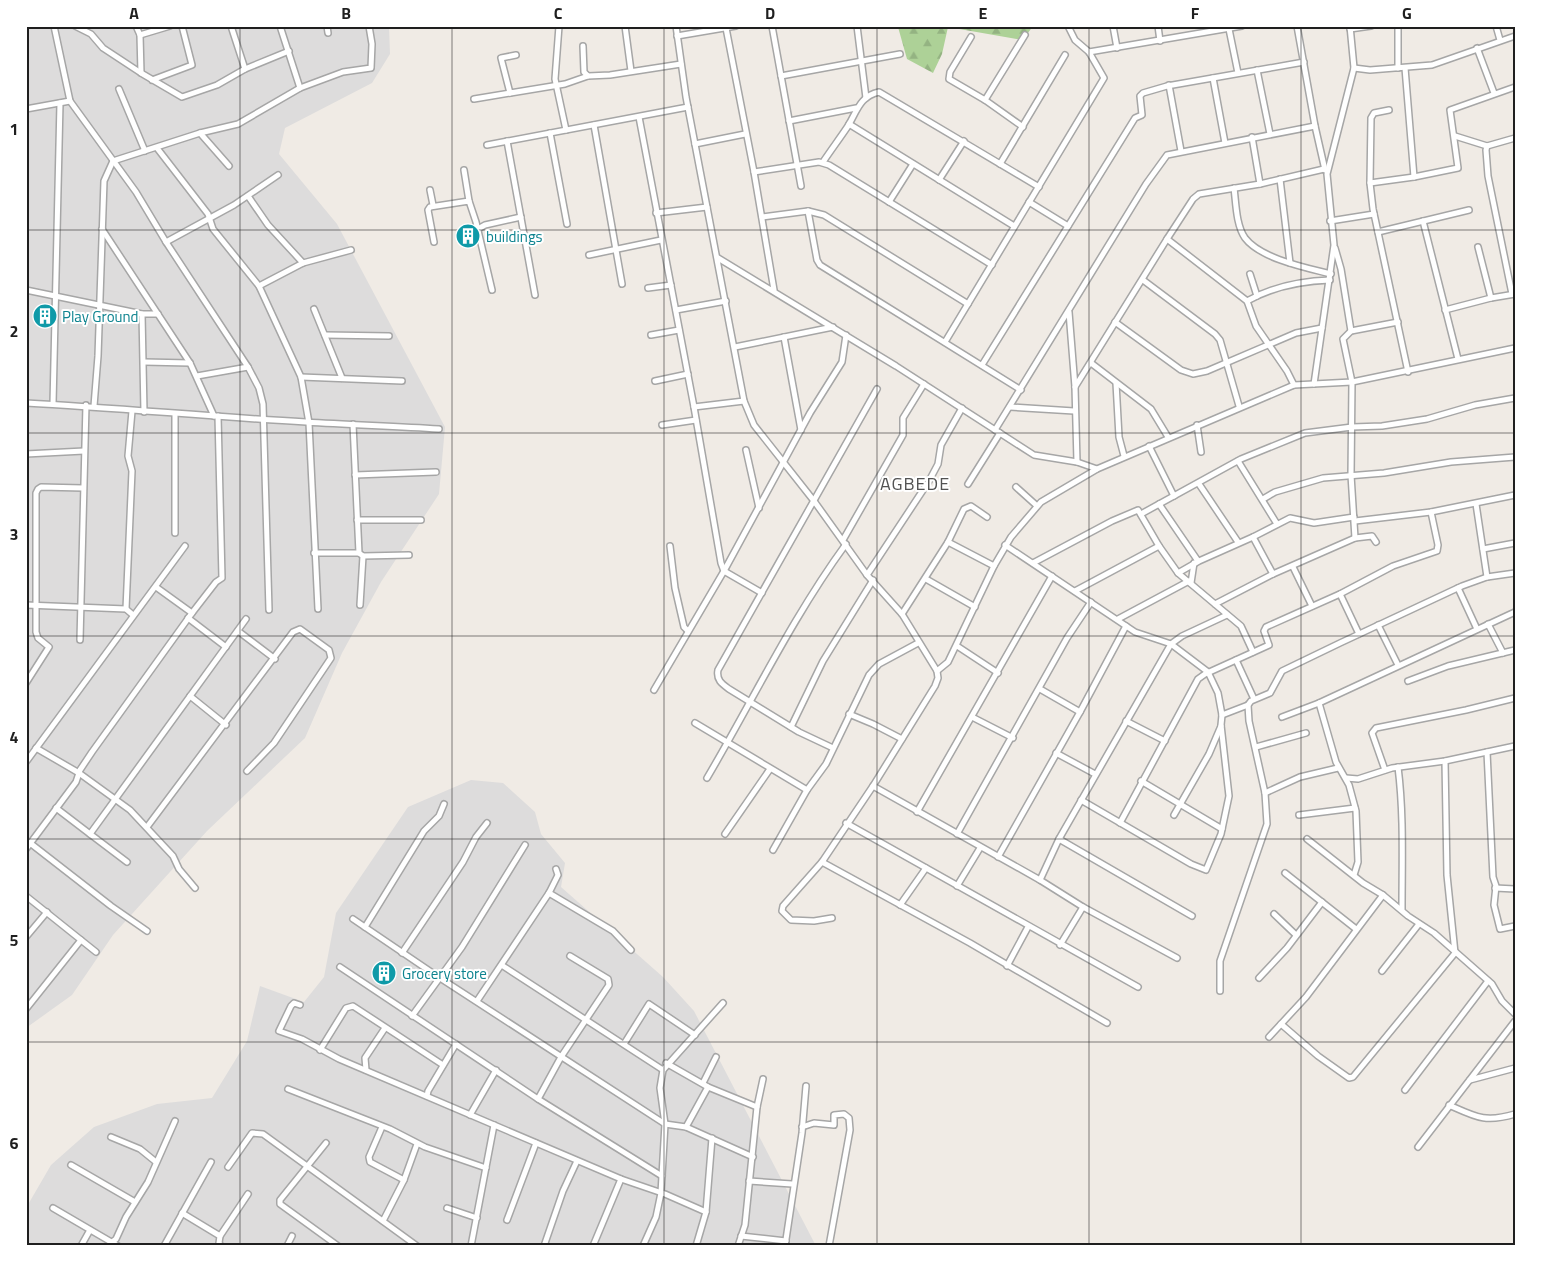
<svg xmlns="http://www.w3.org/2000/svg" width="1541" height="1272" font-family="'Titillium Web',sans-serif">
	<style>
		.residential { fill: #dddcdc }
		.forest { fill: url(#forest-firs) }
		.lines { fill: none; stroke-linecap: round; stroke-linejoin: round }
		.minor-casing { stroke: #a6a6a6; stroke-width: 8 }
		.minor { stroke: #fff; stroke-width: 5 }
		.grid { fill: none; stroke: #1f1f1f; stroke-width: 1; stroke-opacity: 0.55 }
		.labels { text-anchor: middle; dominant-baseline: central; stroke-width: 4; stroke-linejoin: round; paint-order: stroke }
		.culture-label { font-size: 15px; fill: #0d838f; stroke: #fff; text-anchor: start }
		.quarter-label { font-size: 18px; letter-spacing: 1px; fill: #525252; stroke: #fff }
		.neatline { fill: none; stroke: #1f1f1f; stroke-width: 2 }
		.grid-label { font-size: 16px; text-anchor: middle; font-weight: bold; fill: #1f1f1f }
	</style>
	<defs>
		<pattern id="forest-firs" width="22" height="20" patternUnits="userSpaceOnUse" patternTransform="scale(1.25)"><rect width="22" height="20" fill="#add197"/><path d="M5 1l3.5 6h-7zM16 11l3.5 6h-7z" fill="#94b382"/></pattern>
	</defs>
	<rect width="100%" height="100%" fill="#f0ebe5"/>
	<g class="residential">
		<polygon points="26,26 389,26 390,54 372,83 285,128 279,154 337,224 445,427 439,494 381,582 342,653 305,738 207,831 113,935 72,995 26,1028"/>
		<polygon points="471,780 503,783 535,812 541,834 565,863 561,887 663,977 694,1011 816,1246 26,1246 26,1208 51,1165 94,1127 157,1104 212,1098 247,1041 260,986 304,1002 324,977 336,913 408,807"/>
	</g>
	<polygon class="forest" points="893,26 1033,26 1023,40 948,27 942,54 933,73 907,59 898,27"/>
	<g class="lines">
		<defs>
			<g id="minor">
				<polyline points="54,26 70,101 136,192 166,242 248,367 259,388 263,404 269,610"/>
				<polyline points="75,26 91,34 103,48 141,73 182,97 217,85 245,69 289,51"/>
				<polyline points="136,26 140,35 141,73"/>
				<polyline points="231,26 245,69"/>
				<polyline points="280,26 300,88"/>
				<polyline points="327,26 328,33"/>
				<polyline points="559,26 555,79 566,130"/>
				<polyline points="625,26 631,71"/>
				<polyline points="676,26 686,97 744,401 754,425 814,501 867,575 902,614 937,671 938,678 935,686 873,786 822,862 783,906 782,911 791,920 814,921 832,918"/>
				<polyline points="772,26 801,186"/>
				<polyline points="857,26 866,98"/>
				<polyline points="1113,26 1117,48"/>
				<polyline points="1158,26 1160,41"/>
				<polyline points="1297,26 1315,126 1325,170"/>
				<polyline points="1496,26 1500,40"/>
				<polyline points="726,28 754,172 774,290"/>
				<polyline points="1229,29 1238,73"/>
				<polyline points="1350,29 1371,26"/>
				<polyline points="140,35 170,26"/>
				<polyline points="677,36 736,26"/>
				<polyline points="971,37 950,72 949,79 985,100 1023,127"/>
				<polyline points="583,46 584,72 588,76 610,75 681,64"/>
				<polyline points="1477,48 1494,93"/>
				<polyline points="1089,52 1242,26"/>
				<polyline points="1354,68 1370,70 1432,65 1515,36"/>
				<polyline points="1398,68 1398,26"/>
				<polyline points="1405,68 1414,177"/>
				<polyline points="1257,70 1270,134"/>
				<polyline points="781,76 900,54"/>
				<polyline points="1213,78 1225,143"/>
				<polyline points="152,80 192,65 182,26"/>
				<polyline points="1169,85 1181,151"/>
				<polyline points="119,89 145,151"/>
				<polyline points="510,93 501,58 516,55"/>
				<polyline points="474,99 565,84 588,76"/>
				<polyline points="985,100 1025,35"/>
				<polyline points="26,109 70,101"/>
				<polyline points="1389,110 1374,113 1371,118 1370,183 1373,209 1408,372"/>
				<polyline points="639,117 694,407 721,563 724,571 762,593"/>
				<polyline points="789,121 856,108"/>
				<polyline points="849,124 1014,226"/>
				<polyline points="594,125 622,284"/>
				<polyline points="200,133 229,166"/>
				<polyline points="550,133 567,224"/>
				<polyline points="1455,136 1487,146"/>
				<polyline points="1252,137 1260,184"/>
				<polyline points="507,141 535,295"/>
				<polyline points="695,144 745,134"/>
				<polyline points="487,145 688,107"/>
				<polyline points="157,148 208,214 213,229 259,286 301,377 309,423 318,609"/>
				<path d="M823 162C831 150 840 138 848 126 857 111 860 96 879 92L1039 187"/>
				<polyline points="1000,164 1065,55"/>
				<polyline points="464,170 469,201"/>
				<polyline points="754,172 819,162 829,165 992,265"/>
				<polyline points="1280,179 1290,263"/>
				<polyline points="939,180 964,141"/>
				<polyline points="1370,183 1414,177 1458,168 1450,110 1515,87"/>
				<path d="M1234 188C1236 203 1236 225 1245 238 1261 259 1307 268 1331 274"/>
				<polyline points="430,190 433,205"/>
				<polyline points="248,196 268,225 303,263"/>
				<polyline points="889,202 913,164"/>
				<polyline points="1029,202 1068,226"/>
				<polyline points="808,211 817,260 820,265 1021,390"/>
				<polyline points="656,213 707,207"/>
				<polyline points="762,217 808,211 824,215 968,304"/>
				<polyline points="1330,221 1374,214"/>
				<polyline points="1423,221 1458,359"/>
				<polyline points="102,229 190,363 214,416"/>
				<polyline points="478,229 485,225 521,217"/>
				<polyline points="1378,232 1469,210"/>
				<polyline points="166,242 234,205 278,175"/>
				<polyline points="434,242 428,210 430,207 469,201 476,222 492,290"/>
				<polyline points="1478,247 1491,298"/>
				<polyline points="1335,248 1341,269 1351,331"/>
				<polyline points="589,255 661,240"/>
				<polyline points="718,258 896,366 1034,455 1077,462 1097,469"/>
				<polyline points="1250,274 1257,296"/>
				<polyline points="1143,280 1215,334 1220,340 1239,406"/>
				<polyline points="259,286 303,263 351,250"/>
				<polyline points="648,288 671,285"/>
				<polyline points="26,290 142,314 158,314"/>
				<polyline points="1512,294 1488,176 1486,150 1487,146 1515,138"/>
				<path d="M1247 301C1272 287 1302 281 1330 280"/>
				<polyline points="314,309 342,378"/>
				<polyline points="676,310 726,301"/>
				<polyline points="1445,310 1491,298 1515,294"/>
				<polyline points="1069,312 1075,387 1077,462"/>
				<polyline points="142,314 144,412"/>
				<polyline points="1115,322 1181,370 1193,374 1207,371 1296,333 1322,328"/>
				<polyline points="325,335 389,336"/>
				<polyline points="651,335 679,330"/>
				<polyline points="784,337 801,430"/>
				<polyline points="945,342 1104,78 1089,52 1075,40 1068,26"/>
				<polyline points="735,347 833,327"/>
				<polyline points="144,362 190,363"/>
				<polyline points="1091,363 1151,409 1168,437"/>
				<polyline points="982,365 1135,118 1142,115 1140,96 1143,93 1167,86 1304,62"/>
				<polyline points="197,376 248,367"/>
				<polyline points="301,377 402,381"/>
				<polyline points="655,381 688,374"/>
				<polyline points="1116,383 1119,437 1124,456"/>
				<polyline points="1314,384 1334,245 1327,174 1354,68 1350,26"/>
				<polyline points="1294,385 1287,371 1256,326 1247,301 1167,239 1193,199 1199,194 1260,184 1324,169"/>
				<polyline points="1075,387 1167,239"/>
				<path d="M26 403C120 408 213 417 306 422 351 425 395 426 439 429"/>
				<polyline points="53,404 60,103"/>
				<polyline points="94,406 98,356 104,181 113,161 200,133 238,124 300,88 343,72 371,68 372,44 369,26"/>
				<polyline points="694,407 744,401"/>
				<polyline points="1010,407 1074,411"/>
				<polyline points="175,414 175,533"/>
				<polyline points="353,424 359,553 363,556 360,605"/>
				<polyline points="662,425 696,420"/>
				<polyline points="1197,425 1201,452"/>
				<polyline points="995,430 1146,184 1167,155 1315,126"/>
				<polyline points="1149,446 1174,496"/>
				<polyline points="746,450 759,508"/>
				<polyline points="26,454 84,451"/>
				<polyline points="1238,461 1277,524"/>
				<polyline points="355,475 436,472"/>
				<polyline points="968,484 1000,433"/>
				<polyline points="1199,484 1238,542"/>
				<polyline points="1016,487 1036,505"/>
				<polyline points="1263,499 1275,492 1323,478 1384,473 1451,462 1515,457"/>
				<polyline points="1159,504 1198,561"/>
				<polyline points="1476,504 1487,577"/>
				<polyline points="1141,514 1241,459 1305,433 1352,427 1382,426 1427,419 1475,405 1515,398"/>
				<polyline points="357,520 421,520"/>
				<polyline points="1355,521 1431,512 1515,495"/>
				<polyline points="1253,537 1273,574"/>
				<polyline points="1355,538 1351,475 1352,382 1343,339 1351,331 1398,322"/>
				<polyline points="843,540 903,435 903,418 924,384"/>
				<polyline points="948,542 994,566"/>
				<polyline points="1005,545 1135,632 1171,644 1208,672 1218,693 1222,715 1221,725 1229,796 1221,834 1206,870 1191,864 1081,800"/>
				<polyline points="670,546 675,588 684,627 688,631"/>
				<polyline points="1159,546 1178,573 1241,626 1253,652"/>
				<polyline points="1483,549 1515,543"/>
				<polyline points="314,553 359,553"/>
				<polyline points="363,556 409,555"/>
				<polyline points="1033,563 1112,521 1138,510 1159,546 1075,591"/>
				<polyline points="1293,567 1312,606"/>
				<polyline points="1178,573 1199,561 1253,537 1290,518 1314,523 1354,517"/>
				<polyline points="867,575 929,481 938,464 941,445 962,408"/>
				<polyline points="926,579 975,607"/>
				<polyline points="1191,583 1194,563"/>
				<polyline points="156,587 192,613"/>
				<polyline points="1458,588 1477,629"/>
				<polyline points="1340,594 1359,634"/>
				<polyline points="1215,604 1273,574 1355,538 1372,536 1376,542"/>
				<polyline points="26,605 126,609 133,615"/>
				<polyline points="126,609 132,471 128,456 132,411"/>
				<polyline points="902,614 948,542 964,509 971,506 987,517"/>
				<polyline points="188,618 226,647"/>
				<polyline points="1118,619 1189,581"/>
				<polyline points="1488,624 1503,653"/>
				<polyline points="1378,625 1398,665"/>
				<polyline points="238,631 275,659"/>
				<polyline points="80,640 86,405"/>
				<polyline points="957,646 998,673"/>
				<polyline points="1236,660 1254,699"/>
				<polyline points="937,671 948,662 994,566 1011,537 1041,502 1097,469 1294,385 1352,382 1515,348"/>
				<polyline points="1408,681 1448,666 1515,650"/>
				<polyline points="26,683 49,647 38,638 36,632 36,493 38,489 41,487 83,488"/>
				<polyline points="1040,689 1080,712 1126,626"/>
				<polyline points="654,690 724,571 810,413 842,362 846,335"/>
				<polyline points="190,696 226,725"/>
				<polyline points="1319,703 1336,762 1349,785 1356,811 1358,862 1354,875"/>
				<polyline points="849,714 873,724 902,739"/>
				<polyline points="1222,715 1248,705 1251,701 1270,693 1282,671 1340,643 1462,586 1487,577 1515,573"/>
				<polyline points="972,717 1013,738"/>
				<polyline points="1282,717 1319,703 1515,612"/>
				<polyline points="1126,721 1165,741"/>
				<polyline points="695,723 807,790"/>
				<polyline points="791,727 823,661 873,580"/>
				<polyline points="1256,747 1306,733"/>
				<polyline points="36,748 79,773 130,810 173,856 179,869 195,888"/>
				<path d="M833 748 799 732 729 689C722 684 716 680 718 670L877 389"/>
				<polyline points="1487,752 1493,877 1496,886 1494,905 1500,929 1515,926"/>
				<polyline points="1056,753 1095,774"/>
				<polyline points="26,762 185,546"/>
				<path d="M1398 767C1404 814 1402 862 1402 909"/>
				<polyline points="1385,770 1372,733 1376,728 1466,710 1515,698"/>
				<path d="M707 778C753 700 792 618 846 544"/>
				<polyline points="1346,778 1358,779 1392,768 1445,761 1515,746"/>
				<polyline points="1141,781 1222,829"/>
				<polyline points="873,786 1040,880 1083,907 1177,958"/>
				<polyline points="1265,793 1300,777 1338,768"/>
				<polyline points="56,808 90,834"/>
				<polyline points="917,812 1052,576"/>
				<polyline points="1174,815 1209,754 1221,726"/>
				<polyline points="1299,815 1355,808"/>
				<polyline points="846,823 1138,987"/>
				<polyline points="1120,823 1198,679 1205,674 1269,645 1264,631 1266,627 1340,594 1393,566 1437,551 1438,545 1431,512"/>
				<polyline points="147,827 293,632 300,629 329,650 331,658 274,743 247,771"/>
				<polyline points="725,834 770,769"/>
				<polyline points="957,834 1067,638 1091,602"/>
				<polyline points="1059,839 1171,644 1182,636 1227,615"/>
				<polyline points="1307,839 1363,883 1383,895 1408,916 1434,933 1492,984 1502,1001 1515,1014"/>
				<polyline points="30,843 111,906 147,931"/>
				<polyline points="26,849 76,782 80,770 92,752 192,613 216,582 222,578 218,416"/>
				<polyline points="773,850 807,790 826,764 869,675 879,664 918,643"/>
				<polyline points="998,857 1080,712"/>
				<polyline points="127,862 90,834 246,619"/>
				<polyline points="822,862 970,943 1107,1023"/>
				<polyline points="1285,873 1356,929"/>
				<polyline points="1040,880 1059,839 1192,916"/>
				<polyline points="957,886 980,848"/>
				<polyline points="1495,888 1515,889"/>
				<polyline points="549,893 613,931 631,950"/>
				<polyline points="26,896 81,940 26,1009"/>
				<polyline points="900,905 926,868"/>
				<polyline points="1274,914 1296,935"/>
				<polyline points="353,919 440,978 665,1124 686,1127 753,1157"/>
				<polyline points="365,927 424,831 439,816 444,804"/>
				<polyline points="26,937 47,912"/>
				<polyline points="81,940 96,952"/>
				<polyline points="1060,945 1083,907"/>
				<polyline points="402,953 463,862 476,837 487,823"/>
				<polyline points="503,966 663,1070"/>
				<polyline points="1007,966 1028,927"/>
				<polyline points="340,967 538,1099 662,1176"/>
				<polyline points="1382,971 1419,924"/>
				<polyline points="1259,978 1287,948 1322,902"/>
				<polyline points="1220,991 1220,961 1267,824 1265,793 1249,721 1248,705"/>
				<polyline points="477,1001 549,893 558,875 556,869"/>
				<polyline points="300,1005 294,1003 291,1006 279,1031 302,1039 339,1059 621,1179 665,1194 706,1212"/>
				<polyline points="412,1016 462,947 525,845"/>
				<polyline points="1281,1024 1318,1056 1349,1078 1353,1077 1455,953 1447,875 1445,761"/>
				<polyline points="1269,1037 1306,997 1383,895"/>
				<polyline points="624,1044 649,1004 695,1035"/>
				<polyline points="320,1050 346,1008 353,1006 443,1065"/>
				<polyline points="666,1063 708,1087 757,1107"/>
				<polyline points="366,1070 365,1058 385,1028"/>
				<polyline points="1470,1080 1515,1068"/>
				<polyline points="703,1083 716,1057"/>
				<polyline points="288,1089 390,1129 425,1147 486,1168"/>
				<polyline points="1405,1090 1488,981"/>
				<polyline points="427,1096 428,1091 456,1044"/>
				<polyline points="538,1099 561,1057 609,985 608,979 570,956"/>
				<path d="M1449 1105C1476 1117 1485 1123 1515 1114"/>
				<polyline points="470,1115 496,1070"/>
				<polyline points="382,1127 369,1157 370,1162 404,1180"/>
				<polyline points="686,1127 708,1087"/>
				<polyline points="802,1127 814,1123 834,1125 834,1115 844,1114 849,1118 850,1130 829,1246"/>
				<polyline points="111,1137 140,1149 156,1162"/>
				<polyline points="326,1143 280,1200 280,1204 338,1246"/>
				<polyline points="1418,1147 1515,1021"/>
				<polyline points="71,1165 135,1202"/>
				<polyline points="228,1167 252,1133 263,1134 417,1246"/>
				<polyline points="749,1181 792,1184"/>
				<polyline points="53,1208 118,1246"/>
				<polyline points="447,1208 477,1218"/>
				<polyline points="182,1213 220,1236 219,1243 221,1246"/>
				<polyline points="507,1220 536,1143"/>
				<polyline points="383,1221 404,1180 417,1144"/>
				<polyline points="220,1236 248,1194"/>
				<polyline points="741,1236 786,1241"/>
				<polyline points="111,1243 116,1239 126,1217 148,1182 175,1121"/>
				<polyline points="81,1246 90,1230"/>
				<polyline points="164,1246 211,1162"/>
				<polyline points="287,1246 292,1236"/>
				<polyline points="471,1246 494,1125"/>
				<polyline points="544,1246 563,1191 577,1161"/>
				<polyline points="593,1246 621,1179"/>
				<polyline points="643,1246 656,1217 661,1193 665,1124 660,1088 663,1070 723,1003"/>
				<polyline points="696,1246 706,1212 712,1138"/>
				<polyline points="738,1246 745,1225 757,1107 763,1079"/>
				<polyline points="785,1246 802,1133 806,1086"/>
			</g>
		</defs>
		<use href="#minor" class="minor-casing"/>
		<use href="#minor" class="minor"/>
	</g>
	<path class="grid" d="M240 26V1246M452 26V1246M664 26V1246M877 26V1246M1089 26V1246M1301 26V1246M26 230H1515M26 433H1515M26 636H1515M26 839H1515M26 1042H1515"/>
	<defs>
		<symbol id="building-disc" viewBox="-11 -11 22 22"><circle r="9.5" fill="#0f9aa8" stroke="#fff"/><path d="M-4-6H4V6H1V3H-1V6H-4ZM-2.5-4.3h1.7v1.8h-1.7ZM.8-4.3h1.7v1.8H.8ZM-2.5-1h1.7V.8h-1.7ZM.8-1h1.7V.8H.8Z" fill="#fff"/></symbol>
	</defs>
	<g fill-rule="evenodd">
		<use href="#building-disc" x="454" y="222" width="28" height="28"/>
		<use href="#building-disc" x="31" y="302" width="28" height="28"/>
		<use href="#building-disc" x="370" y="959" width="28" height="28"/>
	</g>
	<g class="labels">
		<g class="culture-label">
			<text x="486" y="236">buildings</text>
			<text x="62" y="316">Play Ground</text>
			<text x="402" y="973">Grocery store</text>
		</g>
		<g class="quarter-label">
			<text x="915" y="483">AGBEDE</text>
		</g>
	</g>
	<rect width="1541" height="1272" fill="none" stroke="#ffffff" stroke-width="55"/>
	<rect x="28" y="28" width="1486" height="1216" class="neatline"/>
	<g class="grid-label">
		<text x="134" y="19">A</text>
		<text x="346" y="19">B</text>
		<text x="558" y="19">C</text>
		<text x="770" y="19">D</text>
		<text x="983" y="19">E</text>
		<text x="1195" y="19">F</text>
		<text x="1407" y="19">G</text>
		<text x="14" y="135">1</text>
		<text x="14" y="337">2</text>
		<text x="14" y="540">3</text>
		<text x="14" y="743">4</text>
		<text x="14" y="946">5</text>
		<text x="14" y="1149">6</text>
	</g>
</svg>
